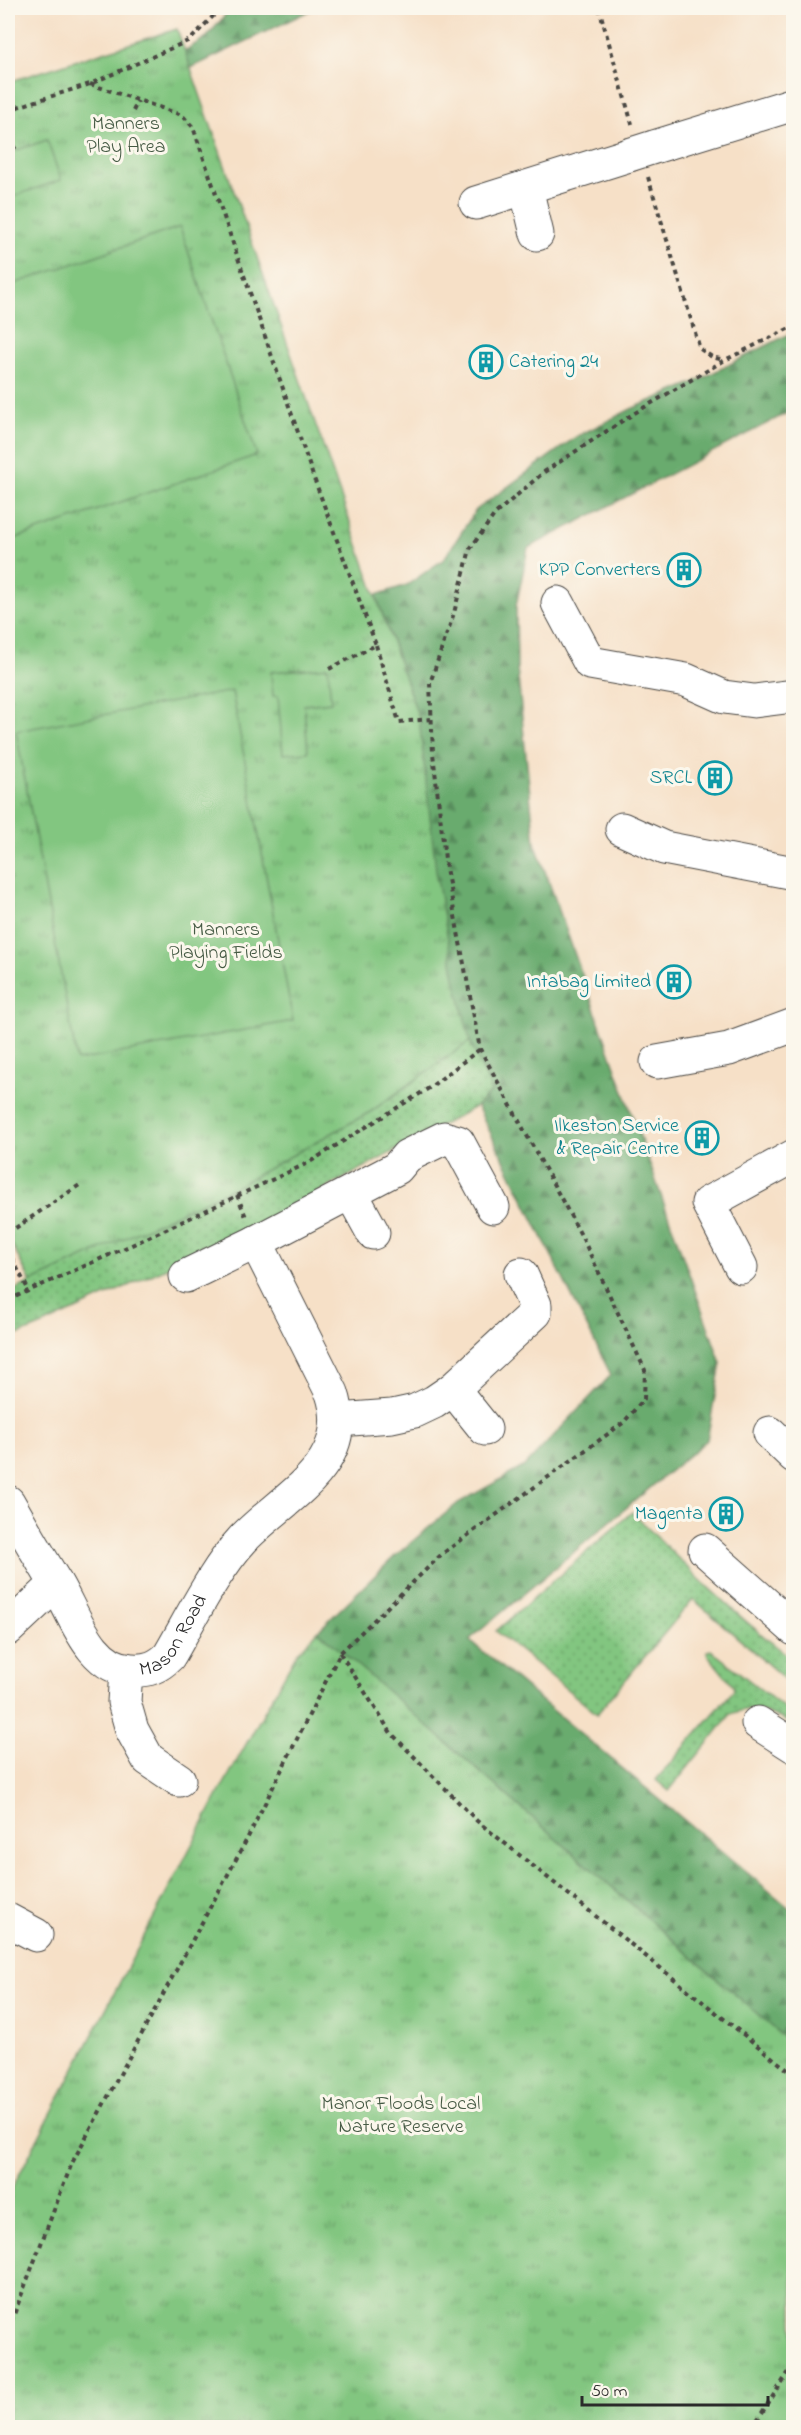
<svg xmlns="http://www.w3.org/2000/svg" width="801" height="2435" font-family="'Indie Flower',sans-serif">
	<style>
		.grass { fill: url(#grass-dots); stroke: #567856; stroke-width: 1.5 }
		.forest { fill: url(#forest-firs); stroke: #4a6b4c; stroke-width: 1.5 }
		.park { fill: url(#park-tufts); stroke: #567856; stroke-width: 1.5 }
		.garden { fill: #82c680; stroke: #567856; stroke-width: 1.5 }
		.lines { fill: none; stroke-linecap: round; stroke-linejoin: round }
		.minor-casing { stroke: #494642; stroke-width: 35 }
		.path { stroke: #494642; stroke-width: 4; stroke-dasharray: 4.5 4.5; stroke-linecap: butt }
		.minor { stroke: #fff; stroke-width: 33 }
		.minor-bridge-casing { stroke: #494642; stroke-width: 35; stroke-linecap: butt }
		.minor-bridge { stroke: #fff; stroke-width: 33 }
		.labels { text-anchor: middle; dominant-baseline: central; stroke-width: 6; stroke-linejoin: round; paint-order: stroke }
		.park-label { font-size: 20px; fill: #455a44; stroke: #fbf7ec }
		.culture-label { font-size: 20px; fill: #0d838f; stroke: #fbf7ec; text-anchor: end }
		.street-label { font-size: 20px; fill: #2b2b2b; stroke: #fbf7ec }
	</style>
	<defs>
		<pattern id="grass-dots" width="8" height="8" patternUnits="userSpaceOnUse" patternTransform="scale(1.5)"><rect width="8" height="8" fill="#82c680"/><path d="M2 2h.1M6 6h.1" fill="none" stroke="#6ba169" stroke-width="1.8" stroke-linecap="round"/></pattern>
		<pattern id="forest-firs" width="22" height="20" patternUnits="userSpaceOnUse" patternTransform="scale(1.5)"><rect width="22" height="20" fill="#69ab6e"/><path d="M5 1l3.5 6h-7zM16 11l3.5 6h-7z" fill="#578b5b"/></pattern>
		<pattern id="park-tufts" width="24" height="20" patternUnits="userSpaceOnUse" patternTransform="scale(1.5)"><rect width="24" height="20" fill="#82c680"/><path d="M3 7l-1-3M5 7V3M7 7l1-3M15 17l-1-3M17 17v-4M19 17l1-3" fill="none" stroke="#6ba169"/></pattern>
	</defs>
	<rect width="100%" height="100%" fill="#fbf7ec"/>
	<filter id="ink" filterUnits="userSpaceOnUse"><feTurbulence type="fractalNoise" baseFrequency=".0167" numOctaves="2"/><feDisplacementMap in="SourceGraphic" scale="12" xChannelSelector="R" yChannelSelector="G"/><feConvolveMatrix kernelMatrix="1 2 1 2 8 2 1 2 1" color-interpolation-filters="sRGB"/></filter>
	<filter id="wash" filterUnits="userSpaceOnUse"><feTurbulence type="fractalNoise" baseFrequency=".008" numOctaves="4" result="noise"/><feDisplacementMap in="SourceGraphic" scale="24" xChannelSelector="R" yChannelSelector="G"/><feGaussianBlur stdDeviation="1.35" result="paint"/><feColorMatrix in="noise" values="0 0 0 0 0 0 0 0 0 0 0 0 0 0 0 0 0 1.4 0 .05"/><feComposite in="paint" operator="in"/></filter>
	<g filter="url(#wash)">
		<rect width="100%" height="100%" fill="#f6e0c7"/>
		<g class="grass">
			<polygon points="470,1041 492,1091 477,1106 251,1229 43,1325 8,1339 8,1293 31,1282 8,1237 370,1112"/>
			<path d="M632 1512C683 1564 735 1616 793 1659V1686L693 1599 597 1714 496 1631Z"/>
			<path d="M711 1650 793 1715V1724C769 1714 758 1703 731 1714L669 1791 656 1780 734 1690 733 1686 707 1654V1651Z"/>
		</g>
		<g class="forest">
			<polygon points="231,8 315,8 191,68 184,51 207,37"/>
			<polygon points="793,332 793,410 528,548 516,606 517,668 535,843 721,1363 707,1440 469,1640 793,1911 793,2045 318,1631 395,1556 458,1503 525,1466 611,1375 477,1106 492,1091 470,1041 370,1112 332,1081 419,719 376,595 407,585 444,559 476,510 576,437 631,409 693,383"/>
		</g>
		<g class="park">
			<polygon points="177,29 419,719 437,879 455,978 470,1041 370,1112 239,1185 31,1282 8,1237 8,82"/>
			<polygon points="318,1631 793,2045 793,2427 8,2427 8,2196 220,1791 297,1653"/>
		</g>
		<g class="garden">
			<polygon points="47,140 61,180 8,198 8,153"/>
			<polygon points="180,227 257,455 8,541 8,286"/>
			<polygon points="328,667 331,702 304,705 308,752 283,754 278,696 273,696 271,672"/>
			<polygon points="232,691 293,1021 77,1061 16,731"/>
		</g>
	</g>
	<g filter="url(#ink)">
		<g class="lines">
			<defs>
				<g id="minor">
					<polyline points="654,147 794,104"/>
					<polyline points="526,188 537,234"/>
					<polyline points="476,203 629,155"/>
					<polyline points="558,603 590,663 686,680 724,697 754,701 794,696"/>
					<polyline points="622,829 664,848 794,873"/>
					<polyline points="657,1062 729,1049 794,1025"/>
					<polyline points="351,1193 373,1233"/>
					<polyline points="741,1267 708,1203 794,1156"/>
					<polyline points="186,1276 256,1242 397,1168 407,1156 444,1138 458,1142 493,1207"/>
					<polyline points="453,1389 485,1429"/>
					<polyline points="338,1420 392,1416 415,1411 434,1402 453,1389 535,1313 535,1305 521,1274"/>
					<polyline points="770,1433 794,1456"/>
					<path id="s1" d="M8 1502C24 1530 40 1558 57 1585 75 1616 91 1669 132 1670 148 1671 158 1667 169 1656 190 1620 215 1569 243 1539 284 1496 356 1465 332 1393L256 1242"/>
					<polyline points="705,1550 794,1629"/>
					<polyline points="8,1629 56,1584"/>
					<polyline points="126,1670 124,1702 132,1730 148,1759 179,1780"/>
					<polyline points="758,1723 794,1746"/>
					<polyline points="8,1920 36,1935"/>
				</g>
			</defs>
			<use href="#minor" class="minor-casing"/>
			<g class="path">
				<polyline points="599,8 632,124"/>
				<polyline points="90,84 182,115 193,127 312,473 376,645 325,671"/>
				<polyline points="8,110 90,84 190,40 221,8"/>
				<polyline points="133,111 138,101"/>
				<polyline points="8,138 16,150"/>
				<polyline points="648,177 700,349 712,357 724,360"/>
				<polyline points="376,645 399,722 431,719"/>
				<polyline points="237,1195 246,1217"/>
				<polyline points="8,1233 81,1184"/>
				<polyline points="8,1251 28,1289"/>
				<polyline points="8,1300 136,1243 308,1163 429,1088 480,1049"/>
				<polyline points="340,1653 391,1733 477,1821 794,2075"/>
				<polyline points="8,2330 72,2163 246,1841 340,1653 442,1554 623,1423 644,1399 645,1370 582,1237 480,1049 446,868 433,753 430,683 454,613 470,549 495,514 544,472 633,414 725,360 794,326"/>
				<polyline points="752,2428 794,2364"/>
			</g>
			<use href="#minor" class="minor"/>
			<defs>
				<polyline id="minor-bridge" points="629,155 654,147"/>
			</defs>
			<use href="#minor-bridge" class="minor-bridge-casing"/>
			<use href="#minor-bridge" class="minor-bridge"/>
		</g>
	</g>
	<defs>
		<symbol id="building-ring" viewBox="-11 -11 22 22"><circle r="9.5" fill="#fbf7ec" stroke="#0f9aa8" stroke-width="1.5"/><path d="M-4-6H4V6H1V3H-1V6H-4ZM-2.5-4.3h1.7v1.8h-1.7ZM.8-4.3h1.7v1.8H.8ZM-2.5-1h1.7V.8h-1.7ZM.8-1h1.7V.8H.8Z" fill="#0f9aa8"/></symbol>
	</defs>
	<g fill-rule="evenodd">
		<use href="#building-ring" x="467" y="343" width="38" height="38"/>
		<use href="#building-ring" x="665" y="551" width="38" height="38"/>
		<use href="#building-ring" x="696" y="759" width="38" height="38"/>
		<use href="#building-ring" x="655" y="963" width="38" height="38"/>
		<use href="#building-ring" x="683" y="1119" width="38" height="38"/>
		<use href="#building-ring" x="707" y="1495" width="38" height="38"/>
	</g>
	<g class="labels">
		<g class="park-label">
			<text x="126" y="124">Manners<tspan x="126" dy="23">Play Area</tspan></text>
			<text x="226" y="930">Manners<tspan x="226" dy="23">Playing Fields</tspan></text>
			<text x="401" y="2104">Manor Floods Local<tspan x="401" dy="23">Nature Reserve</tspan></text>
		</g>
		<g class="culture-label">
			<text x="509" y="362" text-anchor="start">Catering 24</text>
			<text x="661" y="570">KPP Converters</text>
			<text x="692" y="778">SRCL</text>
			<text x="651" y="982">Intabag Limited</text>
			<text x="679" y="1126">Ilkeston Service<tspan x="679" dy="23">&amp; Repair Centre</tspan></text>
			<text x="703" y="1514">Magenta</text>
		</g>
		<g class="street-label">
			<text stroke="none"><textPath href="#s1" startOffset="274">Mason Road</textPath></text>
		</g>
	</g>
	<rect width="801" height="2435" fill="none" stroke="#fbf7ec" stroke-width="30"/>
	<path d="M582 2396v9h186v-9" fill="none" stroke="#2b2b2b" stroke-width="3"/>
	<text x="591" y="2396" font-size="18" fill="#2b2b2b" stroke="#fbf7ec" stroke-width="4.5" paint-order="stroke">50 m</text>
</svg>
